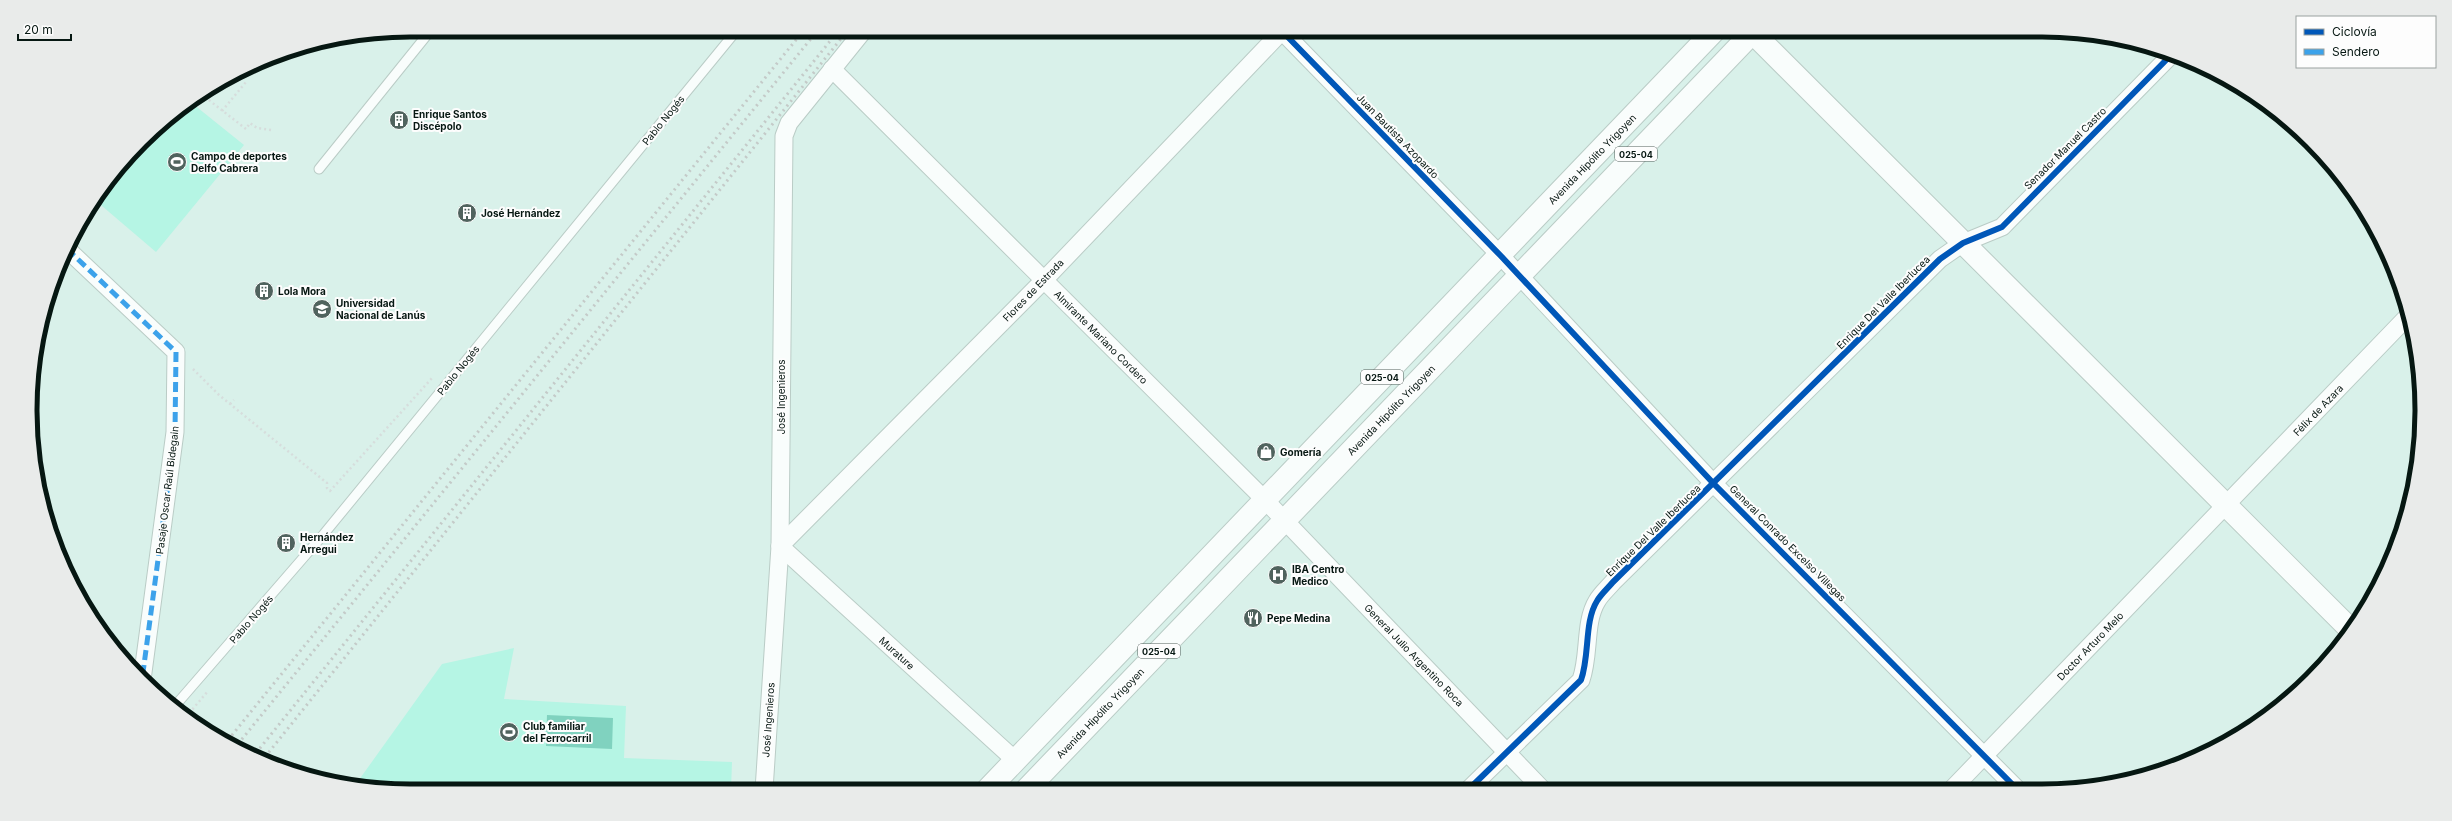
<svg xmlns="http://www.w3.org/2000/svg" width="2452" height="821" font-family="Inter,sans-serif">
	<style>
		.green { fill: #b5f5e4 }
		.water { fill: #80d2bf }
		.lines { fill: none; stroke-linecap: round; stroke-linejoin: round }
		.lane-casing { stroke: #baccc6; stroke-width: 11 }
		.street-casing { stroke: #baccc6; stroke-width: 19 }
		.secondary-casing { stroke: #baccc6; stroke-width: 24 }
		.primary-casing { stroke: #baccc6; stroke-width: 24 }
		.path { stroke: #d6dddc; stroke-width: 2.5; stroke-dasharray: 2 3; stroke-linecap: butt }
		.lane { stroke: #f9fdfc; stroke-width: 9 }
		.street { stroke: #f9fdfc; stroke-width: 17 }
		.secondary { stroke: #f9fdfc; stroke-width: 22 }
		.primary { stroke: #f9fdfc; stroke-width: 22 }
		.rail { stroke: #c4cac8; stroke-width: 3; stroke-dasharray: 2 4; stroke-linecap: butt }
		.quiet { stroke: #3ca2ea; stroke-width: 5; stroke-dasharray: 10 5; stroke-linecap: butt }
		.cycleway-casing { stroke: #fdfdfd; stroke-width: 8 }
		.cycleway { stroke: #0057b8; stroke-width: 6 }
		.labels { text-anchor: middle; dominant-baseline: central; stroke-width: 4; stroke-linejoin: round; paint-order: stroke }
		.shield { fill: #fdfdfd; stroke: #505c58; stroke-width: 1 }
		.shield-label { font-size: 9px; font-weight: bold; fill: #061712 }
		.poi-label { font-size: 10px; font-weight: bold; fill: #061712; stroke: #fdfdfd; text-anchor: start }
		.street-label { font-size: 10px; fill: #061712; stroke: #fdfdfd }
		.rim { fill: none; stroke: #061712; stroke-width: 5 }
	</style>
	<rect width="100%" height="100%" fill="#d9f1ea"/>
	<g class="green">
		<polygon points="193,104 244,145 156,252 95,200 109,179 159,125"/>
		<polygon points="514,648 504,699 626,706 624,758 732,762 731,790 411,791 356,784 442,664"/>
	</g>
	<polygon class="water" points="547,715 613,718 612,749 546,746"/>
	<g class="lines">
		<defs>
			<g id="lane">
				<polyline points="319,169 431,30"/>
				<polyline points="174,707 323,535 737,30"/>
			</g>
			<g id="street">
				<polyline points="1281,30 1500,255 1714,484 2016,788"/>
				<polyline points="832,69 1264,499 1542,789"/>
				<polyline points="67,249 176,352 175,432 142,680"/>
				<polyline points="780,546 1044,280 1283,30"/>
				<polyline points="780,546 1015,760"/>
				<polyline points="1953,788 2408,316"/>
				<path d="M1469 789 1581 680C1590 655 1584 622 1597 601 1601 594 1608 588 1613 582L1940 259 1963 243 2002 227 2171 55"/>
				<polyline points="764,790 780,546 784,136 789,123 864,30"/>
			</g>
			<polyline id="secondary" points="1750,30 2349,628"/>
			<g id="primary">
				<polyline points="987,790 1715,30"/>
				<polyline points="1026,790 1755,30"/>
			</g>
		</defs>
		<use href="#lane" class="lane-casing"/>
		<use href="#street" class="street-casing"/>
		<use href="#secondary" class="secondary-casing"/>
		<use href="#primary" class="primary-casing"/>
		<g class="path">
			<polyline points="750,34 754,30"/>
			<polyline points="205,97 246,129 250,123 257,128 271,130"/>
			<polyline points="222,111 246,82"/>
			<polyline points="193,369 219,395 327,483 327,488 330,491 433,377"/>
			<polyline points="230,404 234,400"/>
			<polyline points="186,717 208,691"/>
		</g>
		<use href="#lane" class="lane"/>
		<use href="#street" class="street"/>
		<use href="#secondary" class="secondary"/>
		<use href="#primary" class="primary"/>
		<g class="rail">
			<polyline points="228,740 804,30"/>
			<polyline points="238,744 818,30"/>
			<polyline points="256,753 839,30"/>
			<polyline points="265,757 848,30"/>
		</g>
		<polyline class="quiet" points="67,249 176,352 175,432 142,680"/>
		<defs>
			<g id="cycleway">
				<polyline points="1281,30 1500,255 1714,484 2016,788"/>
				<path d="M1469 789 1581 680C1590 655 1584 622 1597 601 1601 594 1608 588 1613 582L1940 259 1963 243 2002 227 2171 55"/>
			</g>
		</defs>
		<use href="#cycleway" class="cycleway-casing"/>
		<use href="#cycleway" class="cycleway"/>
	</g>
	<defs>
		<symbol id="building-disc" viewBox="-11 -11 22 22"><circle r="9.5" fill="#50635e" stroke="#fdfdfd"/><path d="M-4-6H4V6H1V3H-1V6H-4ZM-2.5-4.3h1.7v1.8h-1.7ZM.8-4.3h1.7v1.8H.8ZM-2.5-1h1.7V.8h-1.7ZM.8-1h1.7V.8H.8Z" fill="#fff"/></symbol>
		<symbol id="stadium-disc" viewBox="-11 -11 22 22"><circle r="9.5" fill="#50635e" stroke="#fdfdfd"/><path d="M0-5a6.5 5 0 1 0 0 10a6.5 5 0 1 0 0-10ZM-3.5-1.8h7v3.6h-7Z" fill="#fff"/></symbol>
		<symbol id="university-disc" viewBox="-11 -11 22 22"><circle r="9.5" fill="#50635e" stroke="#fdfdfd"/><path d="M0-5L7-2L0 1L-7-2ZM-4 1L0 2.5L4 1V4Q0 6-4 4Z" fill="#fff"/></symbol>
		<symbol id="shop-disc" viewBox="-11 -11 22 22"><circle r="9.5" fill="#50635e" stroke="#fdfdfd"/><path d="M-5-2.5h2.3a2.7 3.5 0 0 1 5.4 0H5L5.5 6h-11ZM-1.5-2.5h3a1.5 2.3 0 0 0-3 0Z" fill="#fff"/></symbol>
		<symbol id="hospital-disc" viewBox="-11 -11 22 22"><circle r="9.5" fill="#50635e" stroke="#fdfdfd"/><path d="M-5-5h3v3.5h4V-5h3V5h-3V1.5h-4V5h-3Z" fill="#fff"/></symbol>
		<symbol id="restaurant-disc" viewBox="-11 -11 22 22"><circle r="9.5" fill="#50635e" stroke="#fdfdfd"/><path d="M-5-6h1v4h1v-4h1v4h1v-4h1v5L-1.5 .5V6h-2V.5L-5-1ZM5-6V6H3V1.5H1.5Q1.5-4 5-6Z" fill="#fff"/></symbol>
	</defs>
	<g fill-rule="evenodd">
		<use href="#building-disc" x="388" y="109" width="22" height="22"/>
		<use href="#stadium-disc" x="166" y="151" width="22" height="22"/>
		<use href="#building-disc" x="456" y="202" width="22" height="22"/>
		<use href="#building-disc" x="253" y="280" width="22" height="22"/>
		<use href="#university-disc" x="311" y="298" width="22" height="22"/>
		<use href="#shop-disc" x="1255" y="441" width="22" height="22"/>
		<use href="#building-disc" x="275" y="532" width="22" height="22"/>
		<use href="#hospital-disc" x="1267" y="564" width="22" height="22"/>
		<use href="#restaurant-disc" x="1242" y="607" width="22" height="22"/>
		<use href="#stadium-disc" x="498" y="721" width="22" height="22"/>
	</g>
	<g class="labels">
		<g class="shield">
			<rect x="1615" y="147" width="42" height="14" rx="3"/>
			<rect x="1361" y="370" width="42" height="14" rx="3"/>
			<rect x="1138" y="644" width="42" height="14" rx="3"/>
		</g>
		<g class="shield-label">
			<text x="1636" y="154">025-04</text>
			<text x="1382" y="377">025-04</text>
			<text x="1159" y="651">025-04</text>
		</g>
		<g class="poi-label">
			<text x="413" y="114">Enrique Santos<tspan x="413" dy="12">Discépolo</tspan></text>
			<text x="191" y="156">Campo de deportes<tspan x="191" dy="12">Delfo Cabrera</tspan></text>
			<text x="481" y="213">José Hernández</text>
			<text x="278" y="291">Lola Mora</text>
			<text x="336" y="303">Universidad<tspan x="336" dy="12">Nacional de Lanús</tspan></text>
			<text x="1280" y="452">Gomería</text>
			<text x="300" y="537">Hernández<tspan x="300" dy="12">Arregui</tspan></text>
			<text x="1292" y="569">IBA Centro<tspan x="1292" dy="12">Medico</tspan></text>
			<text x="1267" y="618">Pepe Medina</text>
			<text x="523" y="726">Club familiar<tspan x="523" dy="12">del Ferrocarril</tspan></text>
		</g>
		<g class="street-label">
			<text transform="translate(663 120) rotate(-51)">Pablo Nogés</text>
			<text transform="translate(1398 136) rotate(46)">Juan Bautista Azopardo</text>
			<text transform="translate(2065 148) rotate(-45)">Senador Manuel Castro</text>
			<text transform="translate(1592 159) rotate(-46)">Avenida Hipólito Yrigoyen</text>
			<text transform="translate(1033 290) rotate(-46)">Flores de Estrada</text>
			<text transform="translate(1883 302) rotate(-45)">Enrique Del Valle Iberlucea</text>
			<text transform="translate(1101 337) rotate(45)">Almirante Mariano Cordero</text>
			<text transform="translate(458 370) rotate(-51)">Pablo Nogés</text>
			<text transform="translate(781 397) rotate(-90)">José Ingenieros</text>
			<text transform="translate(1391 410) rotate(-46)">Avenida Hipólito Yrigoyen</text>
			<text transform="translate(2318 410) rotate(-46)">Félix de Azara</text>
			<text transform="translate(167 490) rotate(-83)">Pasaje Oscar Raúl Bidegain</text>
			<text transform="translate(1653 530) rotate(-44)">Enrique Del Valle Iberlucea</text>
			<text transform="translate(1788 543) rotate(45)">General Conrado Excelso Villegas</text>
			<text transform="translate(251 619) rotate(-49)">Pablo Nogés</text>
			<text transform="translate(2090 646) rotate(-46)">Doctor Arturo Melo</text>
			<text transform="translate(897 653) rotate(42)">Murature</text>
			<text transform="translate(1414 655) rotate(46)">General Julio Argentino Roca</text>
			<text transform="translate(1100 713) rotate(-46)">Avenida Hipólito Yrigoyen</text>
			<text transform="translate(768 720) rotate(-86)">José Ingenieros</text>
		</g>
	</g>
	<path d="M0 0H2452V821H0ZM410 37H2042A373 373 0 0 1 2415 410V411A373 373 0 0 1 2042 784H410A373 373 0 0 1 37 411V410A373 373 0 0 1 410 37Z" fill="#e9ebea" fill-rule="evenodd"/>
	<path class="rim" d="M410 37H2042A373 373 0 0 1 2415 410V411A373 373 0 0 1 2042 784H410A373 373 0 0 1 37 411V410A373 373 0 0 1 410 37Z"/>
	<rect x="2296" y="16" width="140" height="52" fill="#fdfdfd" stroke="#9aa19f"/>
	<rect x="2304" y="29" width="20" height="6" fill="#0057b8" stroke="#9aa19f"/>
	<text x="2332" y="36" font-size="12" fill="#061712">Ciclovía</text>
	<rect x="2304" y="49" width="20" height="6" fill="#3ca2ea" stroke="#9aa19f"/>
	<text x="2332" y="56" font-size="12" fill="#061712">Sendero</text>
	<path d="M18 34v6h53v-6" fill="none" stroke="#061712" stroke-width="2"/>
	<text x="24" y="34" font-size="12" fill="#061712" stroke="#fdfdfd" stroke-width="3" paint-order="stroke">20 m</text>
</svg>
